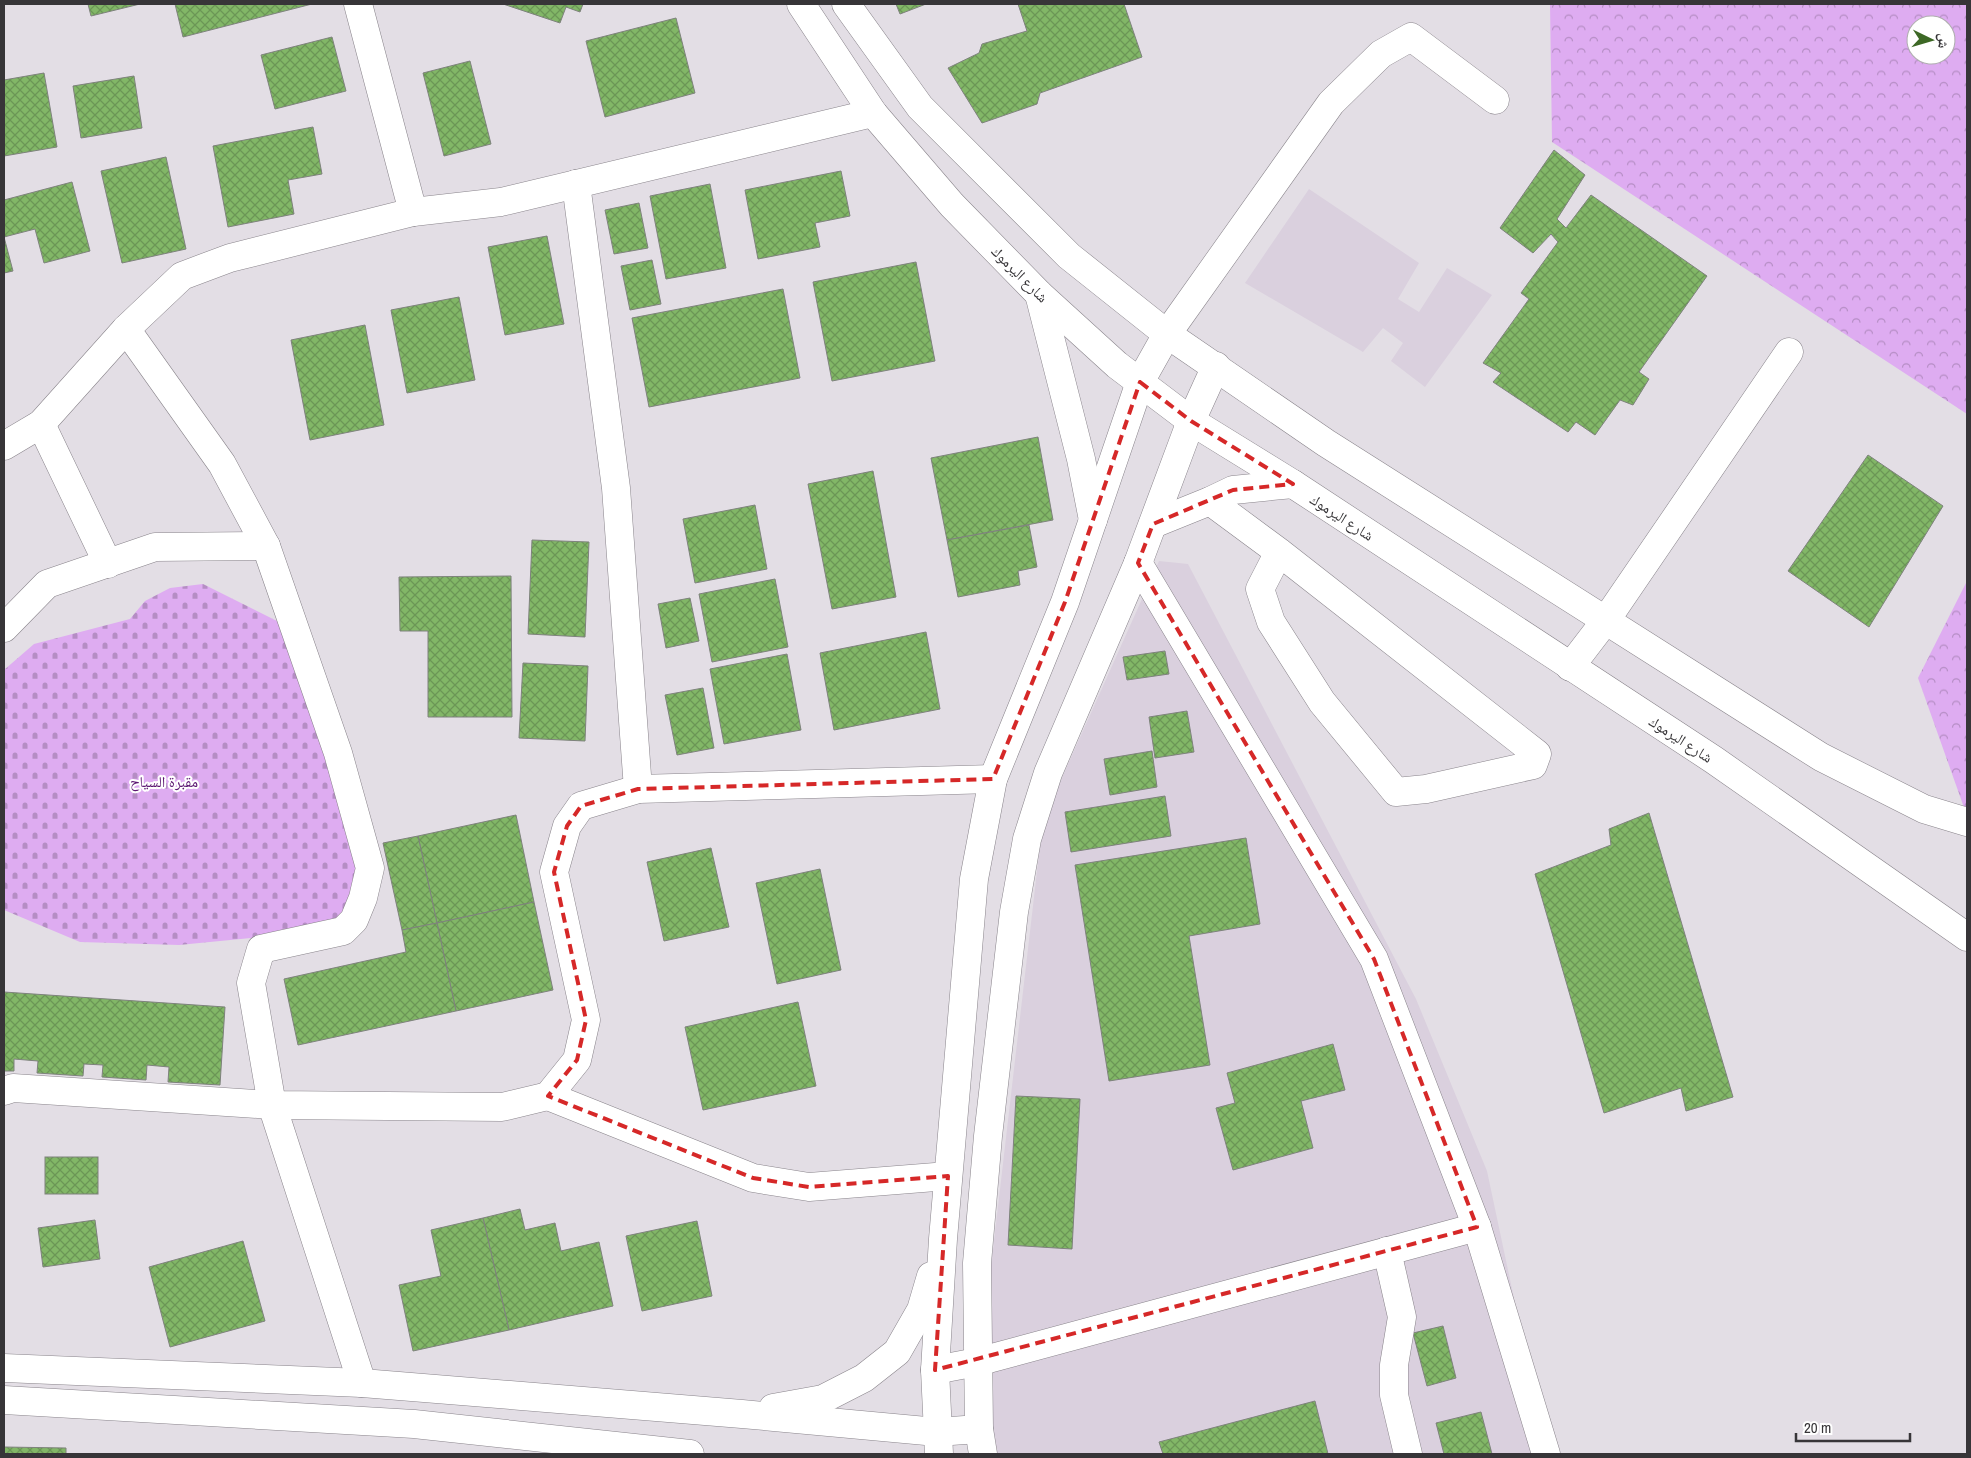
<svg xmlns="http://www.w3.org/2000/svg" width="1971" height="1458" font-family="'Archivo Narrow','Noto Naskh Arabic',sans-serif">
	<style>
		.built { fill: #dad0de }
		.forest { fill: url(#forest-crowns); fill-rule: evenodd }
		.cemetery { fill: url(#cemetery-stones) }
		.building { fill: url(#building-cross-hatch); stroke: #7e827c }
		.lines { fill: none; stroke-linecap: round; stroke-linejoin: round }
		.minor-casing { stroke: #89848b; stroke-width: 29 }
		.major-casing { stroke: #89848b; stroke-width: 29 }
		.minor { stroke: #fff; stroke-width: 28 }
		.major { stroke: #fff; stroke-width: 28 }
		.marked { fill: none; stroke: #d62828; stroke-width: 4; stroke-dasharray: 10 6; stroke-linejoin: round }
		.labels { text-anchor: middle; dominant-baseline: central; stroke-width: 4; stroke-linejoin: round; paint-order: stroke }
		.street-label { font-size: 15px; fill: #373538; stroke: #fff }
		.park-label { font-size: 15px; fill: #5b1571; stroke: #fff }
	</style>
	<defs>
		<pattern id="forest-crowns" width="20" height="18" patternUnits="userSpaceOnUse" patternTransform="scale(1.25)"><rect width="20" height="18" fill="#deacf1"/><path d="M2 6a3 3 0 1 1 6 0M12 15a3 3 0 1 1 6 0" fill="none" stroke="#b58dc4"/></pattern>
		<pattern id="cemetery-stones" width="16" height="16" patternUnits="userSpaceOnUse" patternTransform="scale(1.25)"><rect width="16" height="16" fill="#deacf1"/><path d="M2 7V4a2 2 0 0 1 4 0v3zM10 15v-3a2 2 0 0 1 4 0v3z" fill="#b58dc4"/></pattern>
		<pattern id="building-cross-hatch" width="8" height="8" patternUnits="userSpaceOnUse" patternTransform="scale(1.25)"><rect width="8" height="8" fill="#82b767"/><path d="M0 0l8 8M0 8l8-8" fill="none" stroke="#6b9656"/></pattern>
	</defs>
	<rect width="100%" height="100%" fill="#e3dee5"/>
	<g class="built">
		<polygon points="1309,189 1419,263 1398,299 1419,312 1447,268 1492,295 1425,387 1391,361 1403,343 1383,328 1363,352 1245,283"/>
		<polygon points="1159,561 1188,564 1416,999 1487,1171 1547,1454 996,1454 984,1327 1043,820"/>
	</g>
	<g class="forest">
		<path d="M1550 4H1967V414L1552 142ZM1916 25H1946V55H1916Z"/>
		<polygon points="1967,581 1967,816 1918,678"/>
	</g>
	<polygon class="cemetery" points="203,584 279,622 359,846 352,928 179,945 80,942 4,910 4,670 34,644 130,619 145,601 170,588"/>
	<g class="building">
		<polygon points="88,4 140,4 91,16"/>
		<polygon points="175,4 312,4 183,37"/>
		<polygon points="503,4 583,4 580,12 566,7 560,23"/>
		<polygon points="896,4 926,4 900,14"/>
		<polygon points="1018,4 1124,4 1142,57 1040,93 1037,104 982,123 948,68 979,53 982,44 1027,31"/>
		<polygon points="676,18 695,93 605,117 586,41"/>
		<polygon points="332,37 346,91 275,109 261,55"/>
		<polygon points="470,61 491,144 444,156 423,73"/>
		<polygon points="44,73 57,147 4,156 4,80"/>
		<polygon points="134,76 142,128 81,138 73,86"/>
		<polygon points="313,127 322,174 288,180 294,214 228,227 213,146"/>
		<polygon points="1554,150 1585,175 1557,219 1566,228 1591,195 1707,276 1639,372 1649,379 1633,405 1620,400 1595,435 1576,422 1568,432 1493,382 1501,373 1483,363 1529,299 1521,293 1558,242 1551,234 1533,253 1500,228"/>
		<polygon points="166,157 186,249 122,263 101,171"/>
		<polygon points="841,171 850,216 815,223 820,247 758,259 745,190"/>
		<polygon points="72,182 90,251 44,263 35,229 4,237 13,271 4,273 4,200"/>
		<polygon points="710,184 726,268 666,279 650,196"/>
		<polygon points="639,203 648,248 614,254 605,210"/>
		<polygon points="547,236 564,324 505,335 488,247"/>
		<polygon points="652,260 661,304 630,310 621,266"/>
		<polygon points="916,262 935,361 832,381 813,282"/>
		<polygon points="783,289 800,378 649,407 632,318"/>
		<polygon points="459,297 475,380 407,393 391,310"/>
		<polygon points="365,325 384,425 310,440 291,340"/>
		<polygon points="1038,437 1053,520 947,540 931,458"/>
		<polygon points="1868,455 1943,506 1869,627 1788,571"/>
		<polygon points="873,471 896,597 832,609 808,484"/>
		<polygon points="755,505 767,569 695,583 683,519"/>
		<polygon points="1029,525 1037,567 1018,571 1020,585 958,597 947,540"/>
		<polygon points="532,540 589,542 585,637 528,634"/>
		<polygon points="511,576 512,717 428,717 428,631 400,631 399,577"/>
		<polygon points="775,579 788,647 712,662 699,594"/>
		<polygon points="690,598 699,641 666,648 658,604"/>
		<polygon points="926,632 940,709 834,730 820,653"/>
		<polygon points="1165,651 1169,674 1127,680 1123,657"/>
		<polygon points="787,654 801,730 724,744 710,669"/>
		<polygon points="523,663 588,666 585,741 519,738"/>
		<polygon points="703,688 714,748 677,755 665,695"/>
		<polygon points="1187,711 1194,752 1155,758 1149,717"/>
		<polygon points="1152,751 1157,787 1110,795 1104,759"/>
		<polygon points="1165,796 1171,836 1071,852 1065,812"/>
		<polygon points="1649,813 1733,1097 1686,1111 1681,1088 1604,1113 1535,874 1611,845 1609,829"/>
		<polygon points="516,815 534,902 437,923 418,836"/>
		<polygon points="418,836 437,923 402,930 383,843"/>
		<polygon points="1246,838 1260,924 1189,936 1210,1065 1109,1081 1075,865"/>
		<polygon points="711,848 729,927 664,941 647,862"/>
		<polygon points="820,869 841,970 777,984 756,883"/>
		<polygon points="534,902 553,990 456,1011 437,923"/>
		<polygon points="437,923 456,1011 298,1045 284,979 406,952 402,930"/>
		<polygon points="4,992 225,1007 220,1085 168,1082 169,1067 147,1065 146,1080 102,1077 103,1065 84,1064 83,1076 37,1073 38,1061 14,1059 14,1071 4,1071"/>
		<polygon points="798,1002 816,1086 703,1110 685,1027"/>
		<polygon points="1333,1044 1345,1090 1301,1101 1313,1148 1233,1170 1216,1108 1235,1103 1227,1073"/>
		<polygon points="1016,1096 1080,1099 1072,1249 1008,1245"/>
		<rect x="45" y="1157" width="53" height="37"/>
		<polygon points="520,1209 525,1230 555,1223 561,1251 599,1242 613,1306 509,1330 483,1218"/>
		<polygon points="483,1218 509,1330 413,1351 399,1285 441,1276 431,1230"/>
		<polygon points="95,1220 100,1259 43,1267 38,1228"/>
		<polygon points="697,1221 712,1296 642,1311 626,1236"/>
		<polygon points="243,1241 265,1321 170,1347 149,1267"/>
		<polygon points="1443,1326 1456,1378 1427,1386 1413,1333"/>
		<polygon points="1315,1401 1328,1454 1163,1454 1159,1442"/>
		<polygon points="1481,1412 1492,1454 1444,1454 1436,1423"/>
		<polygon points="4,1447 66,1448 66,1454 4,1454"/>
	</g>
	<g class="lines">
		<defs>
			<g id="minor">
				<polyline points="358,4 413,212"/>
				<polyline points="576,184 616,488 638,789"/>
				<polyline points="126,329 222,464 266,546 338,753 370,868 363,898 354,920 343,931 261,949 251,983 272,1105 362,1383"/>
				<polyline points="41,424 108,564"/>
				<polyline points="4,446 41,424 126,329 182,276 230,258 413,212 501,202 873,113"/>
				<polyline points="1210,501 1279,552 1537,754 1533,765 1426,789 1396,792 1322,702 1271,622 1260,589 1279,552"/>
				<polyline points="1138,563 1374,959 1477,1227 1546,1454"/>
				<polyline points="4,628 47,584 155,547 266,546"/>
				<polyline points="1570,667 1606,620 1789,352"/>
				<polyline points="4,1091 13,1088 272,1105 502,1107 548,1096 577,1060 586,1020 554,872 567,826 581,806 638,789 993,779"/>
				<polyline points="548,1096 753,1178 809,1187 948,1176"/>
				<polyline points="1387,1251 1402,1317 1394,1365 1394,1395 1408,1454"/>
				<polyline points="4,1368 362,1383 742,1414 937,1432 979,1429"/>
				<polyline points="935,1370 977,1362 1477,1227"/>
				<polyline points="4,1400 414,1424 690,1454"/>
				<polyline points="773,1408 823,1399 864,1378 897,1352 921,1310 931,1276"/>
				<polyline points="939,1454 935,1370 943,1239 974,879 993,779 1065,602 1140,382 1167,334 1331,103 1381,54 1411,37 1495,100"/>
				<polyline points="983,1454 979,1429 977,1263 988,1136 1014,912 1027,839 1048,773 1138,563 1191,421 1216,366"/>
			</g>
			<g id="major">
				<polyline points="801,4 873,113 952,205 1039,294 1117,365 1191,421 1293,484 1714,760 1967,937"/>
				<polyline points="846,4 920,107 1069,256 1167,334 1326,443 1821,757 1924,809 1967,822"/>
				<polyline points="1039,294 1081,459 1093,520"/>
				<polyline points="1153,524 1210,501 1233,490 1293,484"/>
			</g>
		</defs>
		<use href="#minor" class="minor-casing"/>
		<use href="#major" class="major-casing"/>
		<use href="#minor" class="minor"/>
		<use href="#major" class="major"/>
	</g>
	<path class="marked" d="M1140 382 1191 421 1293 484 1233 490 1153 524 1138 563 1374 959 1477 1227 935 1370 948 1176 809 1187 753 1178 548 1096 577 1060 586 1020 554 872 567 826 581 806 638 789 993 779 1065 602Z"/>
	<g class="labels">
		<g class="street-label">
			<text transform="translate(1020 274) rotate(45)">شارع اليرموك</text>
			<text transform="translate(1342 517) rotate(33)">شارع اليرموك</text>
			<text transform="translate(1681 739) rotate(33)">شارع اليرموك</text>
		</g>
		<g class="park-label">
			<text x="164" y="781">مقبرة السياح</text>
		</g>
	</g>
	<rect width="1971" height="1458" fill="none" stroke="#373538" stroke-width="10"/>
	<g transform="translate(1931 40) rotate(95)"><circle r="24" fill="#ffffff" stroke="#afaeaf"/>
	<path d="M0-4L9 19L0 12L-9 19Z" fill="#3d6825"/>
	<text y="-8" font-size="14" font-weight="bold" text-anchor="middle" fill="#373538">ش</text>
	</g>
	<path d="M1796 1433v8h114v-8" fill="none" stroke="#373538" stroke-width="2.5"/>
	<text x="1804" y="1433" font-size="15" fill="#373538" stroke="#ffffff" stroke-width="4" paint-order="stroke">20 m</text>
</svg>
